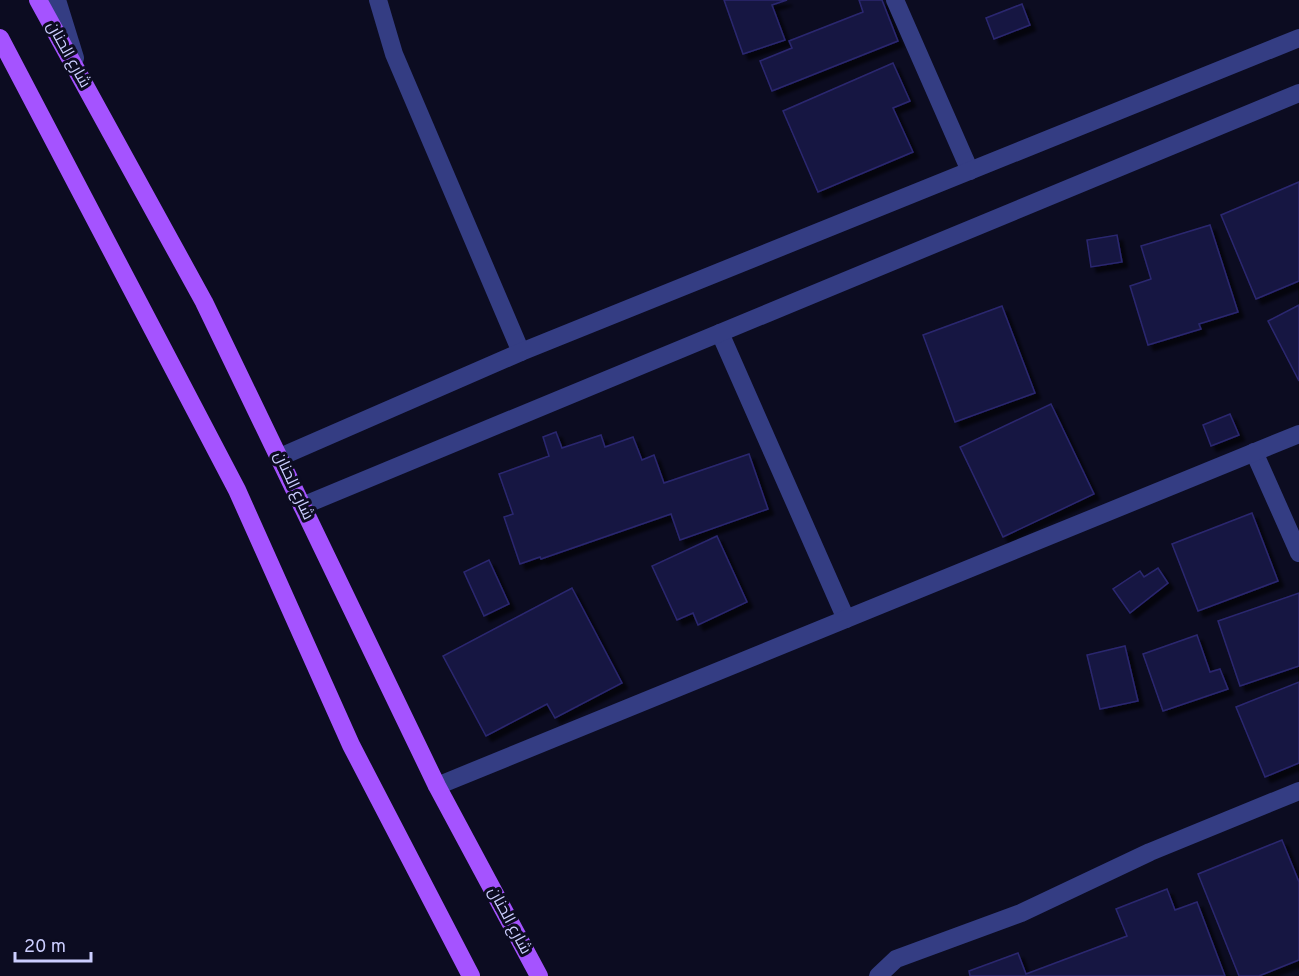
<svg xmlns="http://www.w3.org/2000/svg" width="1299" height="976" font-family="Overpass,Cairo,sans-serif">
	<style>
		.building { fill: #191743; stroke: #2b2870; stroke-width: 1.5; filter: url(#shadow) }
		.lines { fill: none; stroke-linecap: round; stroke-linejoin: round }
		.minor { stroke: #343d83; stroke-width: 18 }
		.major { stroke: #a553ff; stroke-width: 18 }
		.labels { text-anchor: middle; dominant-baseline: central; stroke-width: 6; stroke-linejoin: round; paint-order: stroke }
		.street-label { font-size: 16px; fill: #ccceff; stroke: #0c0c21 }
	</style>
	<defs>
		<filter id="shadow"><feDropShadow dx="5.5" dy="5.5" stdDeviation="1.5" flood-color="#0009"/></filter>
	</defs>
	<rect width="100%" height="100%" fill="#0c0c21"/>
	<g class="building">
		<polygon points="724,0 787,0 772,5 785,40 743,54"/>
		<polygon points="859,0 882,0 898,41 772,91 760,61 792,48 789,41 863,12"/>
		<polygon points="1022,4 1030,25 994,39 986,18"/>
		<polygon points="893,63 910,101 893,108 913,152 818,192 783,111"/>
		<polygon points="1299,182 1299,281 1256,299 1221,215"/>
		<polygon points="1210,225 1238,312 1199,324 1201,329 1148,345 1130,286 1151,279 1141,246"/>
		<polygon points="1117,235 1122,262 1091,267 1087,240"/>
		<polygon points="1299,305 1299,381 1268,321"/>
		<polygon points="1002,306 1035,393 955,422 923,335"/>
		<polygon points="1051,404 1094,494 1003,537 960,447"/>
		<polygon points="1230,414 1239,435 1211,446 1203,425"/>
		<polygon points="556,432 562,448 601,435 605,447 633,437 642,460 654,455 664,483 749,454 768,509 680,540 671,514 541,559 540,557 520,564 504,517 513,514 499,474 549,456 543,437"/>
		<polygon points="1252,513 1278,581 1198,611 1172,544"/>
		<polygon points="717,536 747,602 698,625 693,613 677,620 652,566"/>
		<polygon points="489,560 509,604 484,616 464,572"/>
		<polygon points="1158,568 1168,583 1130,613 1113,589 1140,571 1144,577"/>
		<polygon points="572,588 622,683 555,718 547,704 486,736 443,656"/>
		<polygon points="1299,593 1299,666 1240,686 1218,621"/>
		<polygon points="1197,635 1210,672 1220,669 1228,689 1163,711 1143,654"/>
		<polygon points="1125,646 1138,701 1100,709 1087,655"/>
		<polygon points="1299,682 1299,763 1265,777 1236,707"/>
		<polygon points="1282,840 1299,882 1299,960 1259,976 1239,976 1198,874"/>
		<polygon points="1167,889 1175,910 1197,902 1225,976 970,976 969,971 1018,953 1026,974 1127,936 1116,909"/>
	</g>
	<g class="lines">
		<g class="minor">
			<polyline points="57,0 75,58"/>
			<polyline points="378,0 394,54 521,352"/>
			<polyline points="895,0 970,171"/>
			<polyline points="720,333 846,619"/>
			<polyline points="1254,452 1299,553"/>
			<polyline points="280,457 521,352 1299,38"/>
			<polyline points="302,506 1299,93"/>
			<polyline points="437,786 1299,434"/>
			<polyline points="878,976 896,959 1021,913 1150,852 1299,791"/>
		</g>
		<g class="major">
			<polyline points="38,0 204,302 437,786 539,976"/>
			<polyline points="0,38 237,490 351,745 471,976"/>
		</g>
	</g>
	<g class="labels">
		<g class="street-label">
			<text transform="translate(68 55) rotate(61)">شارع الحنان</text>
			<text transform="translate(293 486) rotate(65)">شارع الحنان</text>
			<text transform="translate(509 921) rotate(62)">شارع الحنان</text>
		</g>
	</g>
	<path d="M15 952v9h76v-9" fill="none" stroke="#ccceff" stroke-width="3"/>
	<text x="24" y="952" font-size="18" fill="#ccceff" stroke="#0c0c21" stroke-width="4.5" paint-order="stroke">20 m</text>
</svg>
